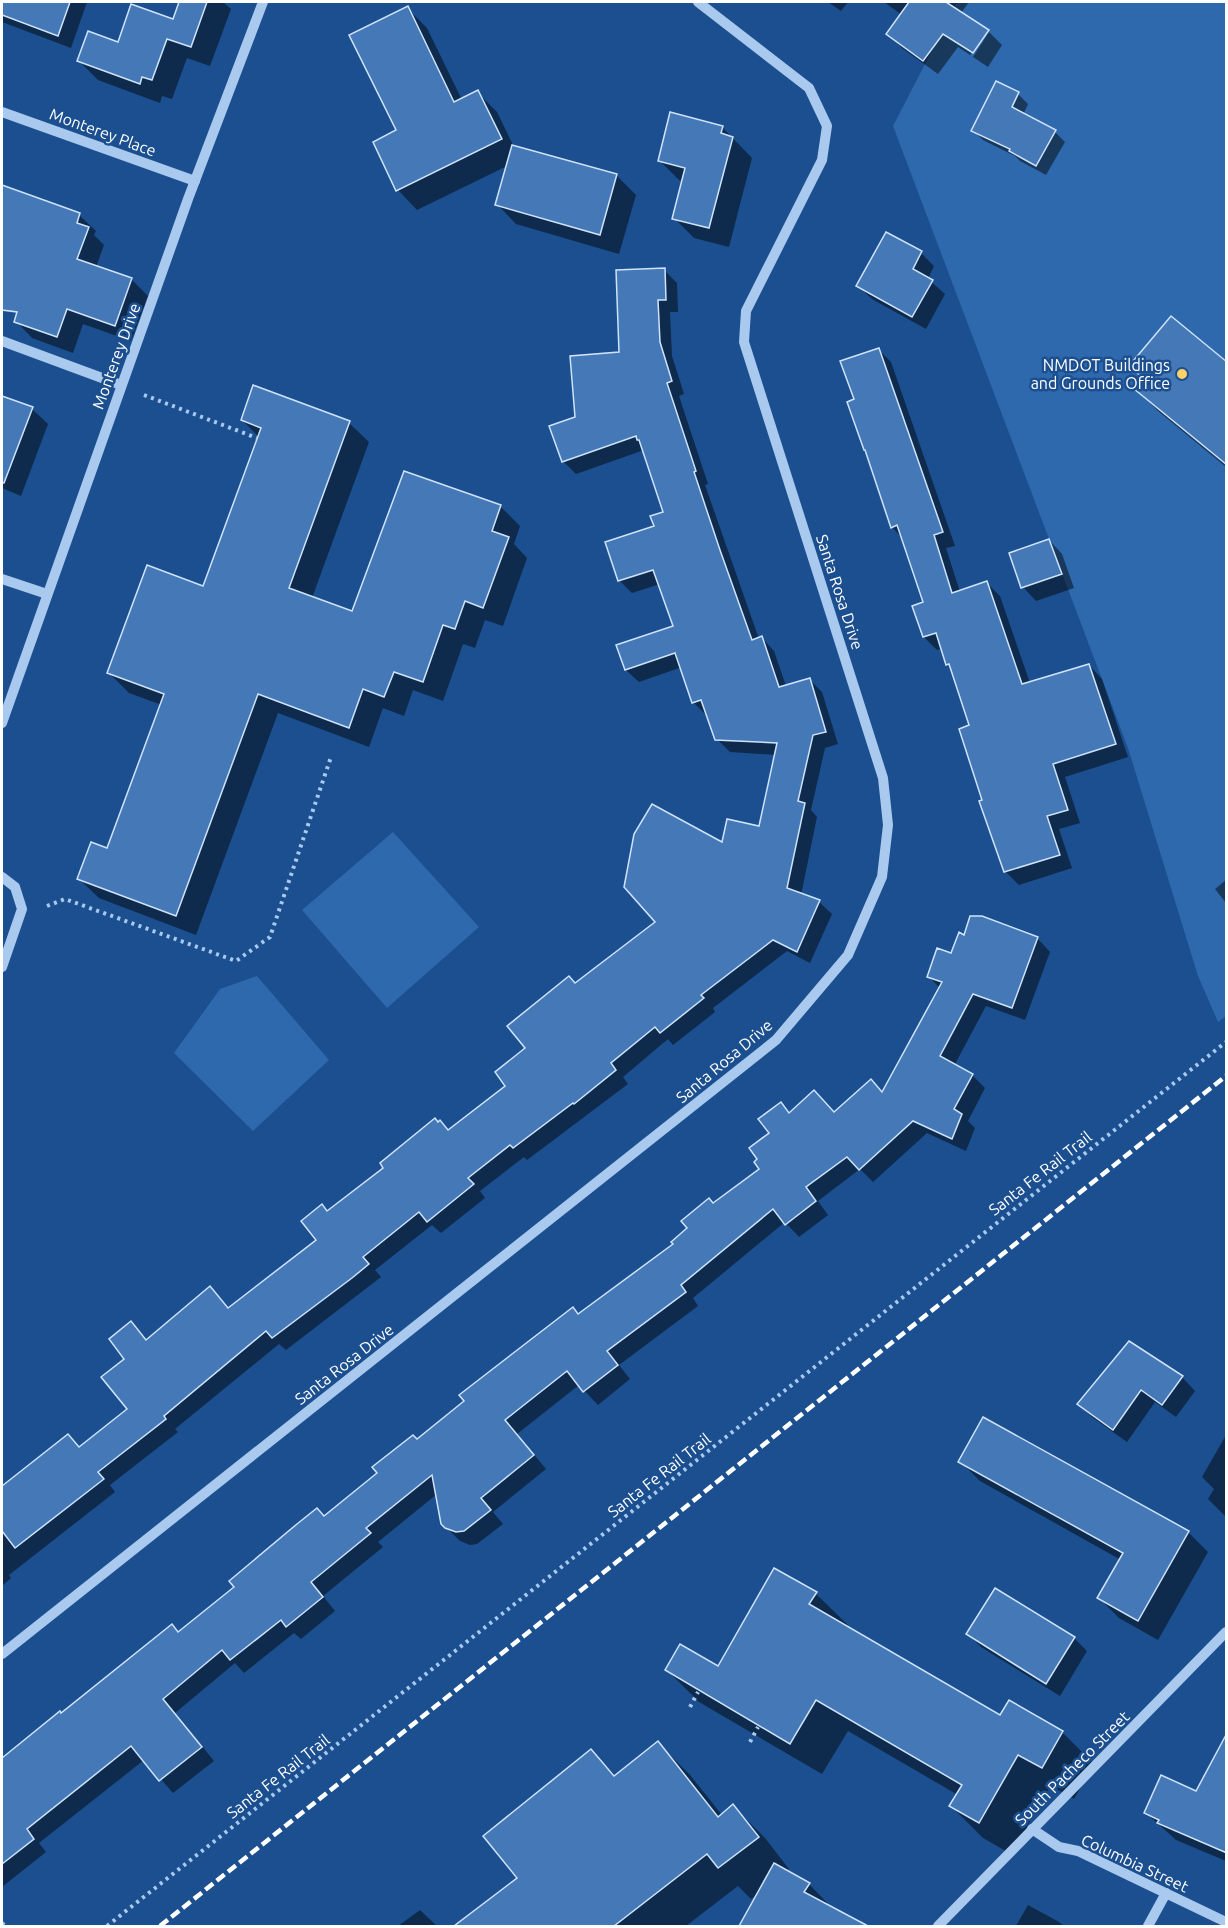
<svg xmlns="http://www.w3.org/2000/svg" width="1228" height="1928" font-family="Ubuntu,sans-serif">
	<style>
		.green { fill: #2e69ad }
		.shadow { fill: #0007 }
		.building { fill: #4478b7; stroke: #cfe3fa; stroke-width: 1.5 }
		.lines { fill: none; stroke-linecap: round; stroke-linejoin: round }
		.path { stroke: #a9c9ee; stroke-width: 4; stroke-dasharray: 3 4.5; stroke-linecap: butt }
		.minor { stroke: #a9c9ee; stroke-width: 10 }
		.rail { stroke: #fff; stroke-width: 4.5; stroke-dasharray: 10 4.5; stroke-linecap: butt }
		.poi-dot { fill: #ffd166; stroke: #1b4f8f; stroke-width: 2 }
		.labels { text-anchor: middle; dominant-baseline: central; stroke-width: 5; stroke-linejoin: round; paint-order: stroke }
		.street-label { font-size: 16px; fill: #fff; stroke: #1b4f8f }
		.poi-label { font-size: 16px; fill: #fff; stroke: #1b4f8f; text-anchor: end }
	</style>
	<rect width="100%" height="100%" fill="#1b4f8f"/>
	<g class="green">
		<polygon points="957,2 1226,2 1226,1016 1218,1022 1198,976 1128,748 893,126"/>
		<polygon points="393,832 479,927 387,1008 302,910"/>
		<polygon points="257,976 329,1060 253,1131 174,1053 220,989"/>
	</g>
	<g class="shadow">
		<polygon points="2,2 87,2 71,48 2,22"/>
		<polygon points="181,2 223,2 231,9 210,66 187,58 172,99 162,96 160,103 98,80 79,61 173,21"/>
		<polygon points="828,2 848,2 841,11"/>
		<polygon points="884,2 969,2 961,13 989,32 986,32 970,55 958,47 938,74 902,48 888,33 902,15"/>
		<polygon points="407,8 427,28 462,100 477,92 497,112 514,147 616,175 636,195 619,254 516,224 497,204 507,166 417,210 398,190 398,131"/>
		<polygon points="989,32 1002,45 988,67 973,57"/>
		<polygon points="997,83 1018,94 1028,104 1023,115 1055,132 1065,142 1046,175 1020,161 1015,156 983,140 973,130"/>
		<polygon points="722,127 752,158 729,247 694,238 674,218 683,181 679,180 659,160"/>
		<polygon points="2,186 79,215 96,231 94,235 104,245 96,267 131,279 148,296 131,341 83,324 73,353 32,338 16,321 23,301 2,288"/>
		<polygon points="921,253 934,266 928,279 945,294 926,329 872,299 858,286"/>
		<polygon points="664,270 677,283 678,312 670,312 672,356 684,394 679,396 708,484 705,485 759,639 762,638 774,651 786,686 809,679 822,692 838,744 825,748 811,810 817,817 801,895 819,902 832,914 810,963 787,951 713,1008 715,1012 673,1045 668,1039 623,1077 628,1084 527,1160 524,1157 480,1191 485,1198 441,1233 432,1225 375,1270 381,1277 286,1350 279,1344 175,1429 178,1432 110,1485 115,1492 9,1575 11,1578 2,1586 2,1488 68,1436 80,1448 129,1410 126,1359 131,1323 147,1341 210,1288 229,1308 318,1240 328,1213 449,1131 507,1086 527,1048 575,985 657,922 723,845 760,828 776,755 730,752 717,739 708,714 706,715 693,702 682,667 639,682 626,670 675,627 660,584 632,593 619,580 665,513 644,450 576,474 563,461 576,418 621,353"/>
		<polygon points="878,349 891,362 955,546 946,548 960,592 987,583 1000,596 1030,683 1089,665 1102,679 1128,757 1065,777 1080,823 1059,829 1072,868 1019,885 1006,872 981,802 984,801 971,726 952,668 948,664 942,648 937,650 924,637 925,603 902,538 892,527 856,400"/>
		<polygon points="1226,363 1226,467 1158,411 1135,388 1144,380 1131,366"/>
		<polygon points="2,398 32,409 48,424 21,496 2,488"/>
		<polygon points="242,420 349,423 369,442 312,598 353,613 500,506 520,526 514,544 527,558 503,626 485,620 475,648 463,644 443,701 413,690 404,716 383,708 369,747 278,713 196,935 99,898 79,879 108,850 162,705 129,693 109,673 204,588 259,437"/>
		<polygon points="1049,540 1062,554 1074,588 1036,601 1023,587"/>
		<polygon points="1226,880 1226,903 1215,889"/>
		<polygon points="965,937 1037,938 1050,952 1025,1020 986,1006 954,1066 972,1075 985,1088 968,1121 975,1128 966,1151 927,1133 873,1182 860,1169 818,1201 828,1215 799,1237 785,1222 693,1298 698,1306 619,1365 630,1379 598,1405 579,1385 517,1434 546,1469 493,1512 503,1524 477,1544 470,1545 460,1541 442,1523 437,1494 378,1542 383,1547 323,1596 335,1611 301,1639 294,1633 244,1673 235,1663 175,1713 214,1761 173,1793 144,1760 39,1843 46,1852 2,1887 2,1762 61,1715 179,1634 417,1441 579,1315 675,1244 713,1204 761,1169 780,1104 790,1114 835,1114 883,1094 940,988 928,976 952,955"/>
		<polygon points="1130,1343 1182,1377 1195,1391 1176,1417 1155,1402 1127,1442 1092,1417 1079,1404"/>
		<polygon points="1226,1435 1226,1517 1208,1499 1214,1489 1202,1477"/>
		<polygon points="960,1461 1188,1532 1208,1552 1158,1640 1119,1618 1099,1598 1121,1560 980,1481"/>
		<polygon points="816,1594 848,1625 847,1627 1001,1717 1009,1702 1062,1732 1094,1764 1074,1799 1051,1786 1011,1854 983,1838 951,1806 958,1795 848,1731 822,1774 699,1702 667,1670 718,1668"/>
		<polygon points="968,1634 1074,1638 1087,1651 1060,1696 981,1647"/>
		<polygon points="658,1743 690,1775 722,1815 733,1806 765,1838 789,1869 786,1872 809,1884 834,1910 852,1920 859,1926 741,1926 759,1893 751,1899 738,1886 686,1926 486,1926 475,1913 519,1878 591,1751 616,1776"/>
		<polygon points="1226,1758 1226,1861 1176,1840 1145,1812 1196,1793"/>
		<polygon points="1028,1905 1059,1922 1064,1926 1016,1926"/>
		<polygon points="420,1910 437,1926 398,1926"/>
	</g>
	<g class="building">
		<polygon points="2,2 70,2 58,36 2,15"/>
		<polygon points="179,2 207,2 191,47 167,39 152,80 142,77 140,84 77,61 88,31 118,42 131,4 173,19"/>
		<polygon points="909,2 946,2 989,30 973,53 943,34 923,61 886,34"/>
		<polygon points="408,6 454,102 478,90 502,139 396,191 373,142 396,130 349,35"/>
		<polygon points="996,81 1019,92 1012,107 1056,130 1036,166 1009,151 1010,149 971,131"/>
		<polygon points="670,112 723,126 721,133 733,137 709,228 672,219 685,168 658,161"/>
		<polygon points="512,145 617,174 600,235 495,205"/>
		<polygon points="2,185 80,213 77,223 89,227 77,259 132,278 115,326 67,309 57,337 14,322 17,312 2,310"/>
		<polygon points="886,232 922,251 913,269 933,280 912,317 856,286"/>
		<polygon points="665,268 666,300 658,300 660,342 672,381 667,383 696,471 694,472 720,550 752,640 762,636 779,687 810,678 826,732 813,735 798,801 805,803 787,888 820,900 797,952 773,940 701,995 704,998 660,1033 655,1027 611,1063 616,1070 574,1104 573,1103 513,1148 510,1145 468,1178 474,1184 427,1222 419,1212 363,1257 369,1264 352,1278 272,1338 266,1331 164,1416 166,1419 98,1472 104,1479 15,1548 2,1531 2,1486 68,1434 79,1447 127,1409 101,1377 124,1359 109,1339 131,1321 146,1340 210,1286 228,1308 316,1240 301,1221 322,1204 327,1211 383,1168 380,1163 435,1118 438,1122 440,1120 448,1130 505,1086 495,1072 525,1048 507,1026 569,976 575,983 655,922 624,887 634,834 652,804 722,842 727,819 759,826 777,743 715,740 701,700 692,703 675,653 625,670 616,645 673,626 653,570 618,581 605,542 654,526 650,516 663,512 639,440 637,440 636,436 562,462 549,426 575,417 570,356 619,352 616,270"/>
		<polygon points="1171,316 1227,362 1227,465 1133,388 1144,379 1129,366"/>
		<polygon points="879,348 943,532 934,535 952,593 987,581 1022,684 1089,664 1116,744 1053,764 1068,810 1047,816 1060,855 1004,872 979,801 982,800 959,729 969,725 949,664 946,665 936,633 923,637 912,606 923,602 897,525 891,528 865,450 864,450 847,402 854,399 840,361"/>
		<polygon points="253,385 350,421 289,588 352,611 404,471 501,505 492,531 509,537 483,608 465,601 455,629 443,625 423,682 394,672 384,697 363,689 349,728 258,694 176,916 77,879 91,842 107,848 164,694 107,673 147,565 203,586 261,428 241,420"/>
		<polygon points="2,396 33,407 4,483 2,483"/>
		<polygon points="1049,539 1062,574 1021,588 1009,553"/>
		<polygon points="970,916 982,916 1038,937 1012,1008 973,994 940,1056 973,1074 954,1109 962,1114 952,1139 913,1121 859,1170 847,1157 806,1187 816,1201 785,1225 773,1209 681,1285 686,1292 607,1351 618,1365 583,1392 567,1371 505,1420 534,1455 481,1498 491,1510 464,1531 456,1532 445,1528 441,1524 432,1475 366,1528 371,1533 311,1582 323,1597 286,1627 281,1620 230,1660 222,1650 163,1699 202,1747 159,1781 131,1746 27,1829 34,1839 2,1864 2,1758 60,1711 61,1713 172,1624 178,1632 234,1587 229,1581 297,1524 317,1508 324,1516 377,1473 372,1467 413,1435 417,1439 464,1401 459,1395 573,1307 578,1314 673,1244 671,1242 687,1228 681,1221 709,1198 713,1203 759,1169 754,1162 757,1159 749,1148 769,1133 758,1119 781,1102 789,1113 814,1090 834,1112 871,1079 882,1092 942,982 927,977 937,948 951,953 959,932 964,935"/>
		<polygon points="1129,1341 1183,1376 1162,1405 1141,1390 1113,1430 1077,1404"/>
		<polygon points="983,1417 1189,1531 1138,1621 1097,1598 1123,1553 958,1462"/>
		<polygon points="774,1568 817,1592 809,1604 1000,1715 1009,1700 1063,1731 1042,1768 1018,1755 979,1823 949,1806 962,1785 816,1700 790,1744 665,1670 680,1644 718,1666"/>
		<polygon points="995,1588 1075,1637 1046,1684 966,1634"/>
		<polygon points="1227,1733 1227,1853 1157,1823 1159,1820 1144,1813 1161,1775 1196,1791"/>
		<polygon points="658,1741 718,1817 733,1804 759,1837 718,1868 707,1854 614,1926 454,1926 517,1878 483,1836 591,1749 614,1776"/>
		<polygon points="774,1863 810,1883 804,1892 868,1926 739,1926"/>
	</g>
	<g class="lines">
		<g class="path">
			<polyline points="144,395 257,438"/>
			<polyline points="47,906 65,899 236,961 270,937 331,757"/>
			<polyline points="690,1707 698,1692"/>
			<polyline points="750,1742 758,1727"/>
			<polyline points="2,1923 5,1926"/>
			<polyline points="107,1926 1226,1042"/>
		</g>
		<g class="minor">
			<polyline points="2,112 195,181"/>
			<polyline points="2,341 121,385"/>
			<polyline points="2,579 47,594"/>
			<polyline points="2,723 188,199 263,2"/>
			<polyline points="2,877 15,887 22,909 2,967"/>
			<polyline points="2,1654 776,1040 848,955 882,877 888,825 883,778 744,342 746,311 822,160 827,126 809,88 698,2"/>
			<polyline points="1032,1829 1059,1847 1078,1851 1226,1922"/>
			<polyline points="938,1926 1226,1632"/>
			<polyline points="1148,1926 1166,1893"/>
		</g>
		<polyline class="rail" points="160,1926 1226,1076"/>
	</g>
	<circle class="poi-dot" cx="1182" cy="374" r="6"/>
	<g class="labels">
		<g class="street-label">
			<text transform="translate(103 132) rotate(20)">Monterey Place</text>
			<text transform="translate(116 356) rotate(-70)">Monterey Drive</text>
			<text transform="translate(840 592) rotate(72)">Santa Rosa Drive</text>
			<text transform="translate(724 1061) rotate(-40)">Santa Rosa Drive</text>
			<text transform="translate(1040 1173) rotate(-38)">Santa Fe Rail Trail</text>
			<text transform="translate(344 1364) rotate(-38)">Santa Rosa Drive</text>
			<text transform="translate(659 1475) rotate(-38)">Santa Fe Rail Trail</text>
			<text transform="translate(1072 1768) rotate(-45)">South Pacheco Street</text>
			<text transform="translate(278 1776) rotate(-38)">Santa Fe Rail Trail</text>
			<text transform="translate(1135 1863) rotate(25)">Columbia Street</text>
		</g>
		<g class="poi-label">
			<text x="1170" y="365">NMDOT Buildings<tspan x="1170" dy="18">and Grounds Office</tspan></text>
		</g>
	</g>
	<rect width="1228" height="1928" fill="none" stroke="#ffffff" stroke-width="6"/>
</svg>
